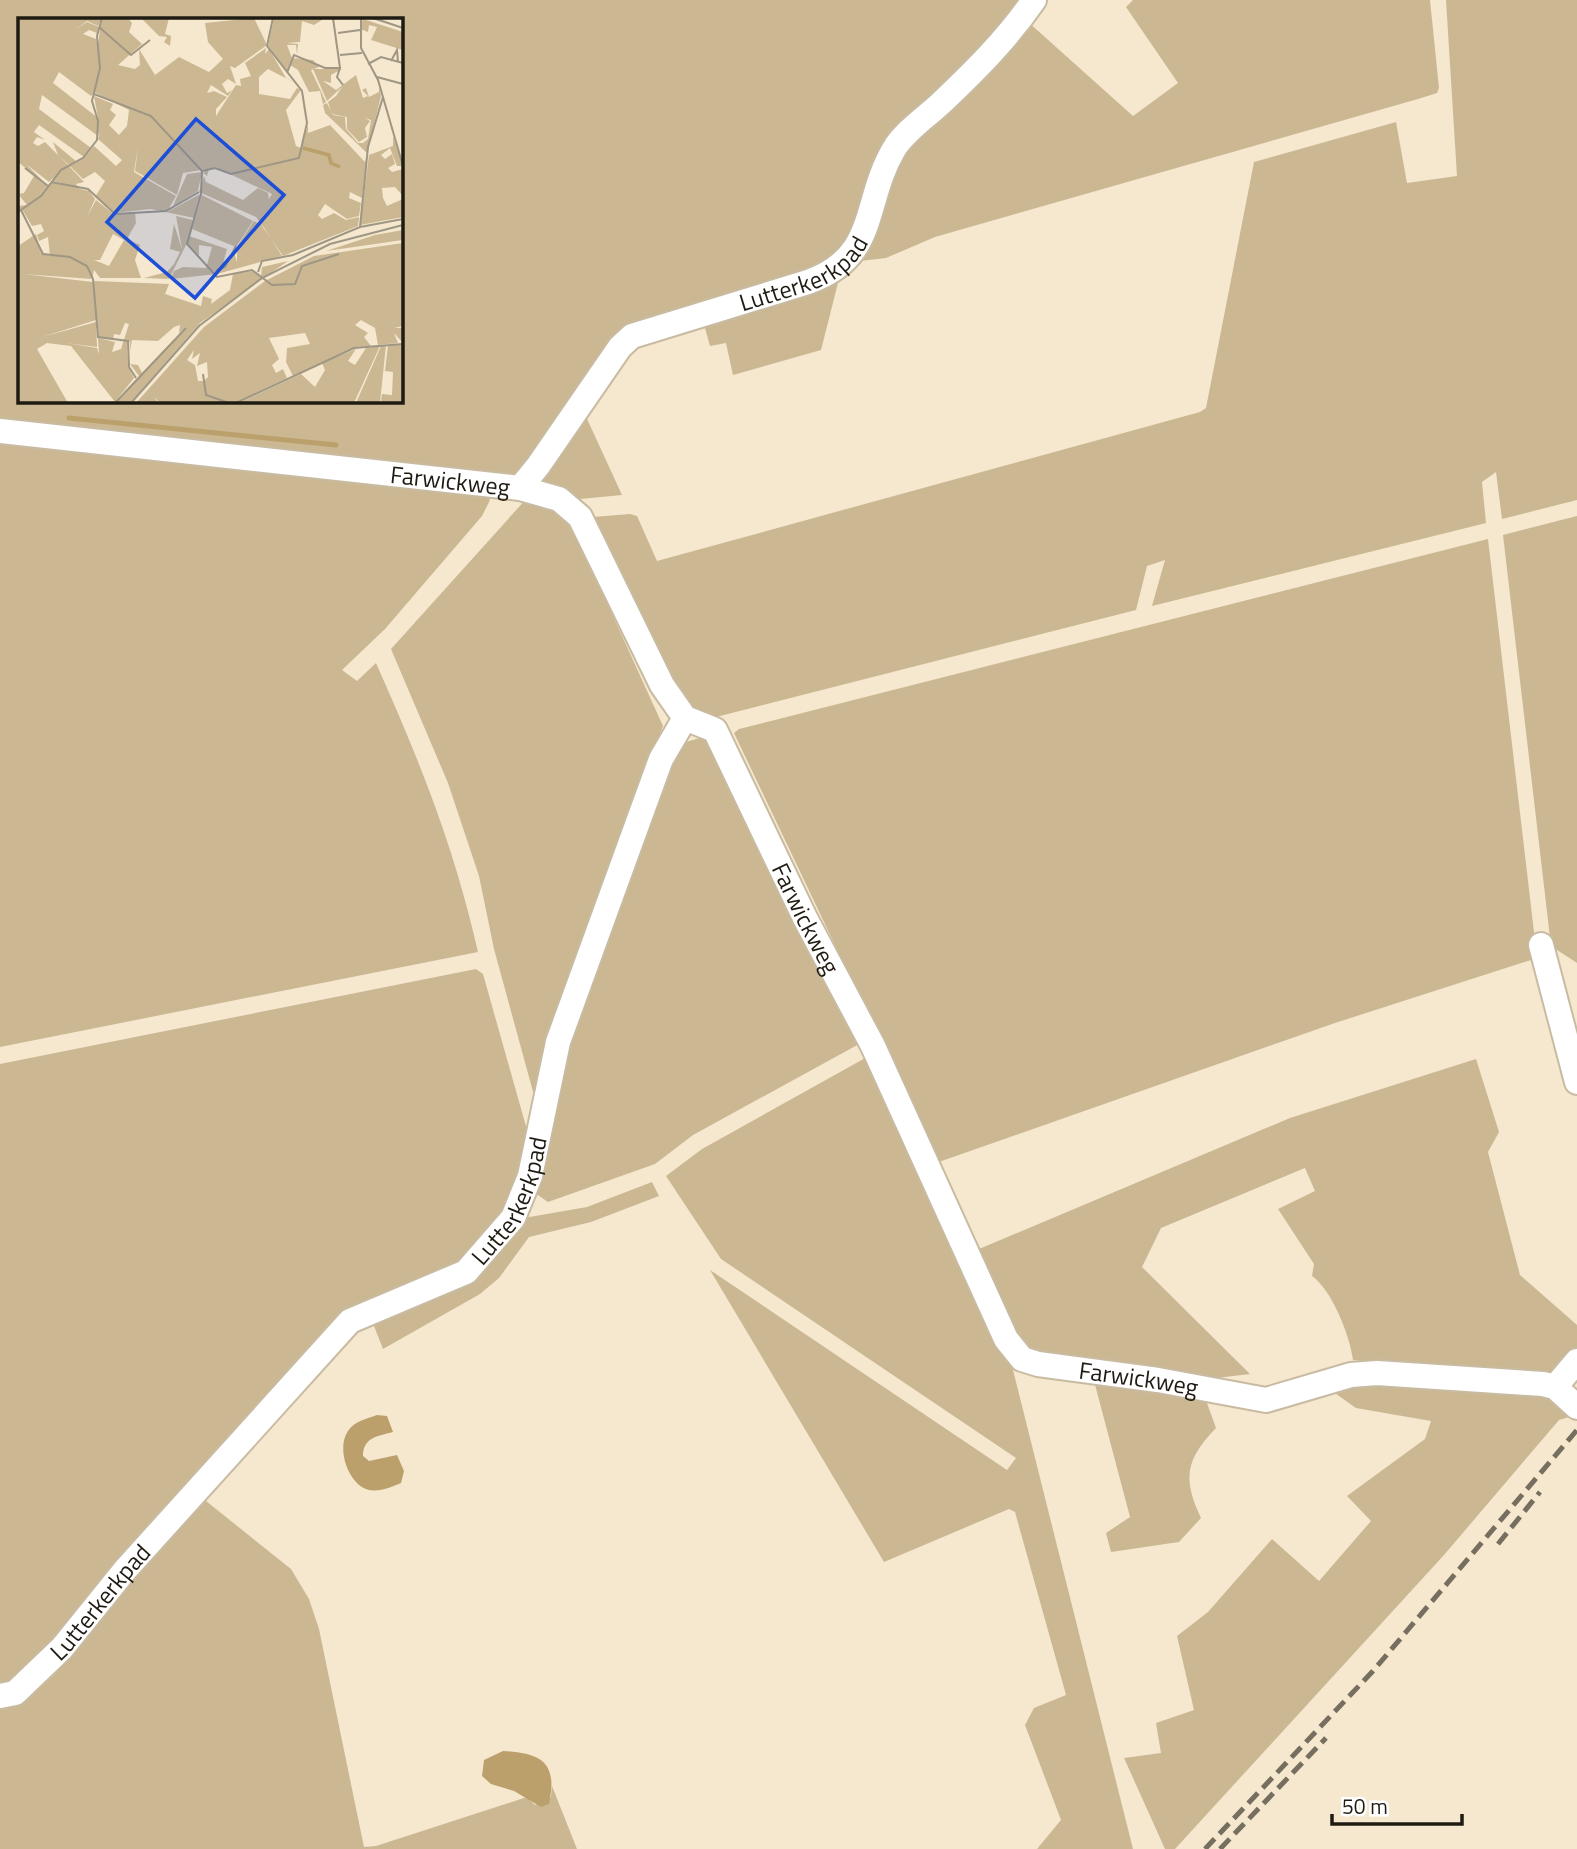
<svg xmlns="http://www.w3.org/2000/svg" width="1577" height="1849" font-family="'Titillium Web',sans-serif">
	<style>
		.green { fill: #cbb893; fill-rule: evenodd }
		.water { fill: #bba06b }
		.lines { fill: none; stroke-linecap: round; stroke-linejoin: round }
		.stream { stroke: #bba06b; stroke-width: 5 }
		.minor-casing { stroke: #c8bba2; stroke-width: 28 }
		.minor { stroke: #fff; stroke-width: 24 }
		.rail { stroke: #766e5f; stroke-width: 5; stroke-dasharray: 14 7; stroke-linecap: butt }
		.labels { text-anchor: middle; dominant-baseline: central; stroke-width: 5; stroke-linejoin: round; paint-order: stroke }
		.street-label { font-size: 24px; fill: #1f1b12; stroke: #fff }
		.inset-river { fill: none; stroke: #bba06b; stroke-width: 3.5 }
		.inset-road { fill: none; stroke: #9f9683; stroke-width: 2 }
		.view { fill: #1d4ed8; fill-opacity: 0.15; stroke: #1d4ed8; stroke-width: 3.5 }
		.inset-edge { fill: none; stroke: #1f1b12; stroke-width: 3.5 }
	</style>
	<rect width="100%" height="100%" fill="#f5e8cf"/>
	<g class="green">
		<path d="M0 0H1021L995 37 924 106 846 248 829 266 641 320 620 335 518 479 0 421ZM19 19H401V401H19Z"/>
		<polygon points="1133,0 1430,0 1439,88 1437,93 1418,99 935,237 886,258 860,261 896,162 1027,21 1133,116 1178,83 1126,7"/>
		<polygon points="1446,0 1577,0 1577,500 1502,519 1496,472 1482,482 1486,523 1152,606 1165,560 1147,566 1136,610 681,726 593,517 630,514 637,516 657,561 1200,412 1206,408 1254,162 1396,122 1407,183 1457,176"/>
		<polygon points="839,279 821,350 733,375 726,343 710,346 702,317"/>
		<polygon points="582,408 622,495 580,499 547,491 543,483 547,470"/>
		<path d="M0 436 483 489 490 500 482 516 385 629 342 670 357 681 376 663C420 762 454 846 478 952L0 1047Z"/>
		<polygon points="527,498 563,515 572,526 663,726 557,1017 535,1099 494,949 479,876 448,783 391,649"/>
		<polygon points="1577,516 1577,963 1551,946 1503,535"/>
		<polygon points="1488,539 1537,958 1335,1023 933,1164 834,943 734,733 739,729"/>
		<polygon points="713,734 861,1043 693,1135 655,1164 548,1202 535,1193 559,1068 676,745"/>
		<polygon points="476,969 483,974 529,1137 520,1190 480,1243 455,1263 435,1277 371,1305 52,1653 0,1692 0,1064"/>
		<polygon points="867,1057 1012,1366 1133,1849 1037,1849 1061,1820 1025,1725 1034,1708 1066,1695 1015,1512 1009,1509 884,1562 710,1270 1007,1470 1016,1458 721,1259 666,1176 702,1149"/>
		<path d="M1476 1059 1499 1132 1488 1152 1520 1275 1577 1325V1356L1560 1376 1535 1380 1353 1360C1350 1336 1332 1290 1312 1276L1314 1264 1278 1209 1315 1191 1305 1168 1161 1228 1142 1267 1250 1374 1216 1378 1019 1352 972 1252 1290 1118Z"/>
		<path d="M652 1182 659 1196 591 1222 529 1237 499 1278 480 1294 383 1349 372 1321C448 1294 477 1295 518 1219L587 1207Z"/>
		<path d="M1093 1377 1203 1392 1216 1428C1186 1459 1182 1478 1201 1518L1179 1542 1111 1552 1106 1533 1130 1517Z"/>
		<polygon points="1315,1379 1544,1390 1573,1416 1559,1420 1444,1555 1175,1849 1165,1849 1124,1758 1161,1753 1156,1723 1194,1710 1177,1636 1208,1612 1272,1539 1319,1581 1371,1521 1347,1496 1425,1439 1431,1421 1356,1408"/>
		<polygon points="201,1497 291,1569 309,1599 319,1629 364,1847 376,1846 527,1797 535,1805 551,1797 552,1786 577,1849 0,1849 0,1707 28,1697 55,1674"/>
	</g>
	<g class="water">
		<path d="M377 1415 387 1416 393 1432C377 1436 363 1438 363 1456L369 1461 397 1455 404 1471 401 1483C392 1487 380 1492 369 1490 348 1485 336 1448 348 1431 355 1421 366 1419 377 1415Z"/>
		<path d="M503 1751C542 1753 558 1763 549 1804L541 1807 514 1791 491 1784 482 1776 484 1760Z"/>
	</g>
	<g class="lines">
		<polyline class="stream" points="69,418 336,445"/>
		<defs>
			<g id="minor">
				<path id="s1" d="M0 431 520 488 559 499 580 517 662 685 685 718 715 730 805 918 873 1046 1006 1339 1022 1359 1038 1364 1158 1380 1266 1400 1351 1375 1377 1373 1543 1384 1555 1387 1577 1407"/>
				<path id="s2" d="M520 488 538 466 620 347 632 336 808 282C879 257 862 203 894 149 904 132 926 117 940 104 975 71 1007 39 1034 0"/>
				<polyline points="1541,945 1577,1082"/>
				<polyline points="1555,1387 1577,1361"/>
				<path id="s3" d="M0 1696 15 1693 62 1648 125 1570 350 1321 466 1272 513 1218 530 1176 558 1042 661 759 685 718"/>
			</g>
		</defs>
		<use href="#minor" class="minor-casing"/>
		<use href="#minor" class="minor"/>
		<g class="rail">
			<polyline points="1498,1544 1540,1492"/>
			<polyline points="1205,1849 1373,1671 1577,1430"/>
			<polyline points="1220,1849 1326,1738"/>
		</g>
	</g>
	<g class="labels">
		<g class="street-label">
			<text stroke="none"><textPath href="#s2" startOffset="373">Lutterkerkpad</textPath></text>
			<text stroke="none"><textPath href="#s1" startOffset="453">Farwickweg</textPath></text>
			<text stroke="none"><textPath href="#s1" startOffset="1060">Farwickweg</textPath></text>
			<text stroke="none"><textPath href="#s3" startOffset="728">Lutterkerkpad</textPath></text>
			<text stroke="none"><textPath href="#s1" startOffset="1670">Farwickweg</textPath></text>
			<text stroke="none"><textPath href="#s3" startOffset="140">Lutterkerkpad</textPath></text>
		</g>
	</g>
	<g transform="translate(18 18)">
		<rect width="385" height="385" fill="#f5e8cf"/>
		<path d="M0 0H84L80 8 69 3 58 11 69 4 81 9 79 15 71 12 65 16 78 21 80 28 82 10 95 21 82 9 85 0H110L114 5 111 14 124 26 100 47 117 51 122 47 121 31 137 57 161 39 191 54 205 41 190 24 187 5 236 0 249 27 217 50 212 48 218 66 210 61 204 66 209 75 214 72 210 78 193 67 189 75 196 73 209 79 198 91V98L218 67 223 68 222 61 233 58 227 45 248 30 247 36 251 31 268 60 281 67 250 51 241 59V76L272 81 279 70 283 72 268 92 278 128 283 130 290 107V115L312 107 347 144 349 137 344 180 332 174 331 180 343 185 341 198 329 201 307 186 300 197 304 201 316 195 328 202 341 199 340 208 265 238 238 199 181 174 186 158 188 164 225 182 240 170 250 175 251 181 254 176 197 149 191 151 189 158 185 155 189 151 165 155 159 177 117 153 120 129 116 154 158 178 149 194 182 176 176 200 133 191 96 195 77 179 87 163 77 154 65 161 52 148 64 142 76 128 98 148 104 142 80 121 82 113 80 118 24 77 21 91 73 130 66 139 21 107 16 114 27 122 19 119 15 125 20 128 27 124 40 137 35 124 59 144 51 147 42 139 50 147 42 153 51 148 66 164 58 166 62 171 53 169 71 173 77 181 69 199 78 182 97 197 117 194 118 205 109 221 122 227 117 242 123 260H82L76 252 74 261 5 256 75 264V269L76 263 151 266 147 276 183 288 185 278 194 281 193 286 212 272 215 256 236 253 243 258 244 249 270 243 182 305 112 385H97L121 358 112 346 120 347 124 355 168 309 161 315 162 307 156 309 140 323 114 322 112 333V324L109 322 110 348 116 360 97 384 53 328 29 325 19 331 50 385H0V228L18 216 23 235 32 238 30 219 21 223 19 217 26 213 23 206 14 208 4 191 0 193V188L9 187 0 176 6 175 16 158 29 168 15 184 32 165H44L34 163 37 158 31 164 8 146 29 167 0 144ZM41 54 73 78 76 74 111 92 109 108 101 117 91 107 98 97 92 92 95 86 76 78 80 100 35 65ZM95 216 106 222 91 248 76 242H82ZM78 302 80 319 95 322 96 316 102 317 107 305 111 306 103 331 94 334 97 324 80 320 81 336 79 330 48 325 79 329 78 304 24 319ZM123 0H151L147 16 153 18 152 28 146 24 149 19 141 18ZM256 0H307L296 7 284 3 282 24 269 25 280 26 279 37 278 27H269L274 40 295 42 301 49 293 52 308 84 305 86 302 73 291 74 280 52 272 47 269 54 250 28ZM345 1 385 14V32L353 22 359 9 351 7 350 14 342 11ZM295 51H324L313 57V65L305 63 318 72 338 57 345 80 350 78 344 72 348 70 351 79 361 74V68L363 78 349 135 307 95 305 87 309 85 315 97 327 99 328 111 340 125H345L350 121 353 102 347 100 352 103 347 110 349 119 341 124 329 111V99L314 96 310 84 318 78 324 69 309 83ZM375 118 385 148H379L372 130 363 137 367 141 374 136 377 146 370 150 374 154 385 151V178L377 169 364 170 365 180 369 188 385 181V199L342 207 351 137 375 128ZM184 154 180 173 155 188 169 156ZM184 177 235 203 218 229 174 211ZM158 198 175 202 171 218 209 231 203 253 216 234 219 244V229L236 203 245 208 264 238 199 256 153 261 156 253 165 249 188 250 194 229 181 227V238L169 225 151 261 126 260 149 254 156 246 162 234 152 231 156 206 164 231ZM385 212V222L308 233 357 217ZM385 225V308L376 310H385V325L376 315 380 325 360 327 357 310 343 302 337 307 350 315 346 319 353 328 337 329 275 358 268 344 269 330 292 326 287 315 251 320 261 341 254 347 258 355 265 351 269 360 217 385H142L136 379 140 385H118L186 309 247 263 296 238ZM176 332 174 341 182 335 179 348 189 344 190 359 186 363H180L177 347 169 342ZM368 327 362 385H338L363 328ZM370 327H385V385L363 384 364 376 374 377 375 354 367 353ZM362 328 336 385H221L283 356 297 369 307 352 304 345 338 331 330 343 337 347 348 330Z" fill="#cbb893" fill-rule="evenodd"/>
		<path class="inset-river" d="M285 130 311 137 313 145 322 149"/>
		<path class="inset-road" d="M315 0 322 50M343 0V30L360 62 385 148M355 0 385 10M81 9 113 37 132 22M320 15 342 12M322 37 344 35M373 43 379 32 380 44M350 46 363 39 385 45M269 55 276 37 307 50H322L319 59 325 67M359 59 385 66M76 76 133 98 184 153 183 176 169 226 199 259 234 252 254 267 277 266 284 248 321 236M7 150 30 168M184 153 197 150 213 156 281 140 289 105 284 73 249 28 255 0M33 164 70 171 97 196 148 193 181 174M3 192 25 236 52 239 69 248 75 261 80 319 110 323 111 349 118 360M0 194 23 178 43 152 65 140 79 122 80 103 74 83 82 50 79 18 84 0M342 209 350 129 365 79M198 253 207 249 218 228M240 254 244 243 275 237 342 209 385 201M185 356 188 377 211 385M97 385 168 310M113 385 181 308 244 260 312 226 385 207M218 385 336 330 385 326"/>
		<path class="view" d="M178 101 266 177 177 280 89 204Z"/>
		<rect width="385" height="385" class="inset-edge"/>
	</g>
	<path d="M1332 1814v10h130v-10" fill="none" stroke="#1f1b12" stroke-width="3.5"/>
	<text x="1342" y="1814" font-size="21" fill="#1f1b12" stroke="#ffffff" stroke-width="5" paint-order="stroke">50 m</text>
</svg>
